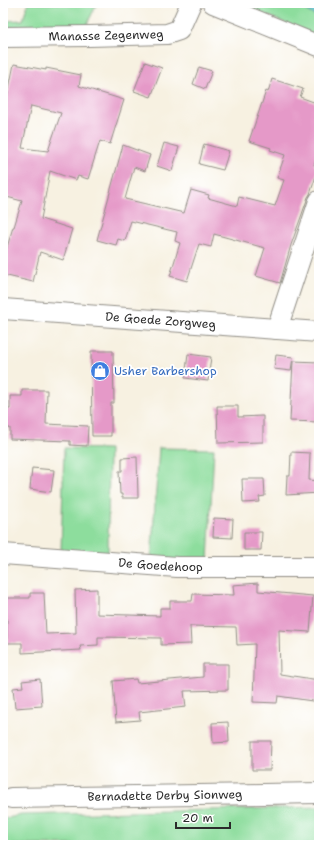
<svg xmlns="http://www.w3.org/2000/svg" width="322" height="848" font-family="'Shantell Sans',sans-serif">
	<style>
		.green { fill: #8ddd9d; stroke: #5c8464 }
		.water { fill: #58c5d1; stroke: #42787e }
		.building { fill: #e599c8; fill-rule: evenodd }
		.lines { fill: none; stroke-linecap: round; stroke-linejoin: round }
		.street-casing { stroke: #918e86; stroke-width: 22 }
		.street { stroke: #fff; stroke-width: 20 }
		.labels { text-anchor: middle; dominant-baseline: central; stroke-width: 3.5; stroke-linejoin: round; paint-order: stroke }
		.street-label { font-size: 12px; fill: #2b2b2b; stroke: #fff }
		.shop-label { font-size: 12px; fill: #366cbe; stroke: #fff; text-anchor: start }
	</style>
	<rect width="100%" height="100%" fill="#fff"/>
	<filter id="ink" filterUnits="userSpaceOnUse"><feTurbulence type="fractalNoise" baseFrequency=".025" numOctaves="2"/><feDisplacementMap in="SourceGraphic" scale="8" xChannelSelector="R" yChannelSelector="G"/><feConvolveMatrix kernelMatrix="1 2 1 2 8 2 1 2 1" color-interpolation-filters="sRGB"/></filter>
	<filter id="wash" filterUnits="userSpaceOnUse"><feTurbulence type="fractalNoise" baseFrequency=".012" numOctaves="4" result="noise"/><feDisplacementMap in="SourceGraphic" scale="16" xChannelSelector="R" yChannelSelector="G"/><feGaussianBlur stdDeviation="0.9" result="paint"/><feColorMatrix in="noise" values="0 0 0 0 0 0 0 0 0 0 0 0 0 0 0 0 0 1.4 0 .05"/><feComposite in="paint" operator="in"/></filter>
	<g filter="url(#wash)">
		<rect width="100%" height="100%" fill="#f7f1e1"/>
		<g class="green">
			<polygon points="28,3 97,3 84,31 3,33 3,21 23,20"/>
			<polygon points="237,3 293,3 319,18 319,37"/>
			<polygon points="64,448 109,449 108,555 61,551"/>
			<polygon points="159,448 214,449 208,561 151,560"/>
			<polygon points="319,807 319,845 3,845 3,819 21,815"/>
		</g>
		<polygon class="water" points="293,3 319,3 319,18"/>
		<g id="blocks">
			<g class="building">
				<polygon points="145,62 162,68 151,97 134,91"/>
				<path d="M14 64 46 70V68L81 75 79 86 124 100 110 144 100 141 88 179 78 176 76 180 50 171 41 219 72 229 63 260 40 252 33 282 3 275V261L13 227H14L22 201 3 196V118ZM31 106 61 113 48 151 22 148Z"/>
				<polygon points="199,67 212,71 205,89 193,84"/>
				<polygon points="272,79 303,89 300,97 319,104 319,152 314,165 319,167 310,194 308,197 291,245 280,283 256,276 265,248 214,234 211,247 199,244 187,281 170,276 180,243 175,241 177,232 131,221 125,241 118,239 116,245 97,240 123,145 150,155 145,171 134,167 125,199 184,213 191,190 209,195 208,198 237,206 239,197 275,206 284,180 277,178 285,155 270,150 271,148 249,141 266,91 268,92"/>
				<polygon points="164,143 179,147 172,171 157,166"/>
				<polygon points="204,144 229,151 223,170 199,164"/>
				<polygon points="91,351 113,351 114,403 111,403 111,436 92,436"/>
				<polygon points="188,354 211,357 208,381 185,378"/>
				<polygon points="276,355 293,357 291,371 274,369"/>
				<polygon points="293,361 319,362 319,422 290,421"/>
				<polygon points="22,390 47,390 46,424 88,426 87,446 70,445 70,441 10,439 10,428 3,428 3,409 10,409 10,396 22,396"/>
				<polygon points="217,406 238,406 238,417 263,416 263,442 218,443"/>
				<polygon points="291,452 310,453 309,480 319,481 319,493 286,495 287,476 290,476"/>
				<polygon points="137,457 138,498 122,498 122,494 120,494 119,471 122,471 122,458"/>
				<polygon points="32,468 54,470 51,492 30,489"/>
				<polygon points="242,479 264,479 265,496 259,497 260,502 243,503"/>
				<polygon points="214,518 233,519 232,538 213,537"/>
				<polygon points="244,532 262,532 261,550 244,550"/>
				<polygon points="258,583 258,591 313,596 310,632 279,630 280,674 319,680 319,702 278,696 277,703 253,702 255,644 237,645 236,627 190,626 191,644 161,645 161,638 98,637 98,645 80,646 81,650 22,653 22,643 7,643 7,619 3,619 3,598 30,598 30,593 44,593 46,634 76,633 75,590 97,589 97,614 160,616 160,608 170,608 170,601 192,601 193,594 234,595 233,585"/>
				<polygon points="203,664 228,664 228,690 184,691 186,707 139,712 140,720 116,722 113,681 136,679 137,683 203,677"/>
				<polygon points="40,679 42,706 15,708 13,688 23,687 22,681"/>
				<polygon points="228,722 229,742 213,743 212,723"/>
				<polygon points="252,741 271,741 270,770 252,770"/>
			</g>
		</g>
	</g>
	<g filter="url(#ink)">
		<use href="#blocks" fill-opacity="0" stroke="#918e86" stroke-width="1"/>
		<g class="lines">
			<defs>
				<g id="street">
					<polyline points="213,3 319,46"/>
					<path id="s1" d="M3 37 89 36 167 34 179 30 191 3"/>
					<path id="s2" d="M3 309 319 332"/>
					<polyline points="277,329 319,201"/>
					<path id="s3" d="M3 554 177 567H319"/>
					<path id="s4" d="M11 798 319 793"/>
				</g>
			</defs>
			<use href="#street" class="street-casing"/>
			<use href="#street" class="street"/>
		</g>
	</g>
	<defs>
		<symbol id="shop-disc" viewBox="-11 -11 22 22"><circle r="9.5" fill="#3f7fe0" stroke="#fff"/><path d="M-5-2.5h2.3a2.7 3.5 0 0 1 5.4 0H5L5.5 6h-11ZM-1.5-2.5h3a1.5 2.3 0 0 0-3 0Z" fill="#fff"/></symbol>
	</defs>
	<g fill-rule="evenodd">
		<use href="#shop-disc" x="89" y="360" width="22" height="22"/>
	</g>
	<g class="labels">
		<g class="street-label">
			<text stroke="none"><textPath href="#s1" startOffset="103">Manasse Zegenweg</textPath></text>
			<text stroke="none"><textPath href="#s2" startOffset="158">De Goede Zorgweg</textPath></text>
			<text stroke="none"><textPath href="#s3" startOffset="158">De Goedehoop</textPath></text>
			<text stroke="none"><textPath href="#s4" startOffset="154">Bernadette Derby Sionweg</textPath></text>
		</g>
		<g class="shop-label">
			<text x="114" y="371">Usher Barbershop</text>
		</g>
	</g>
	<rect width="322" height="848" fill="none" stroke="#fff" stroke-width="16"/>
	<path d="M176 822v6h54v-6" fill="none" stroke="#2b2b2b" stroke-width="2"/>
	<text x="182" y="822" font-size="12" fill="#2b2b2b" stroke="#ffffff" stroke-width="3" paint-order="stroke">20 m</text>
</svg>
